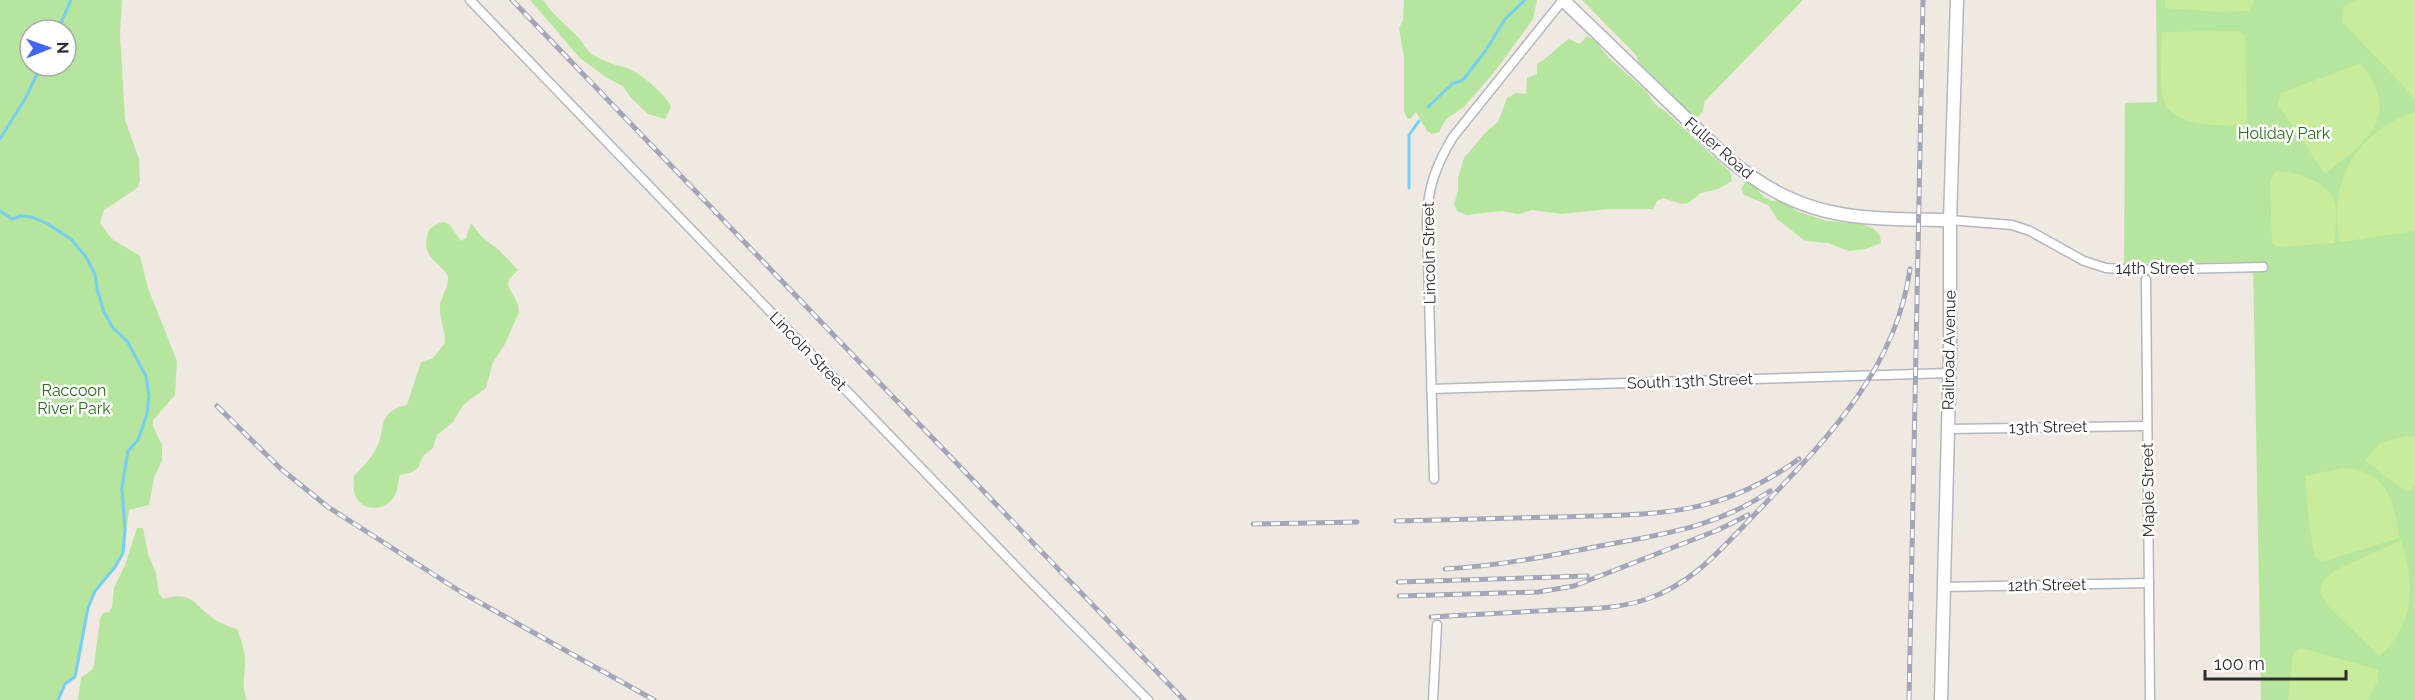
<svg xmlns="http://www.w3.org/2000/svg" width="2415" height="700" font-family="Raleway,sans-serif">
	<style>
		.green { fill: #b6e59e; fill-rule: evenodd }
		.pitch { fill: #c9ec9a }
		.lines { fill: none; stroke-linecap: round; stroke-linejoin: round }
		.stream { stroke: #75cff0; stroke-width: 3 }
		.street-casing { stroke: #b4b7c1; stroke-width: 11 }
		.secondary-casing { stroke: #b4b7c1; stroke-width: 15 }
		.street { stroke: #fff; stroke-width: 8 }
		.secondary { stroke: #fff; stroke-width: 12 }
		.rail-casing { stroke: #a3a6b8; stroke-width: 5 }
		.rail { stroke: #fff; stroke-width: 3; stroke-dasharray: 9; stroke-linecap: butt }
		.labels { text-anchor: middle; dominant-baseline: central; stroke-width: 5; stroke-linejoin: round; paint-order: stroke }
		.park-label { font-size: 16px; fill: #2c6e1b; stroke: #fff }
		.street-label { font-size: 16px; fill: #2e2e2e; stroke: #fff }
	</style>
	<rect width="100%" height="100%" fill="#efe9e1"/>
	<g class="green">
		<path d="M0 0H122L120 34 125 120 139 159 140 180 138 187 133 191 104 210 100 223 112 239 140 256 148 288 177 361 175 395 153 420V426L162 445V460L154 478 149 505 129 510 123 553 115 567 95 591 88 608 75 677 65 684 58 700H0ZM30 30H66V66H30Z"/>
		<path d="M530 0H543C553 15 566 25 578 37 583 43 587 51 593 55 603 61 616 65 627 68 639 72 667 95 671 107L665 119 648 114 631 98 623 86 607 78 580 58Z"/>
		<polygon points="1404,0 1537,0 1533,19 1496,70 1464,107 1446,119 1439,132 1432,134 1427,131 1416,112 1410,119 1407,118 1404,111 1404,58 1399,28 1403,20"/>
		<polygon points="1582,0 1803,0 1704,102 1703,111 1698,117 1688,115 1643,71 1635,54"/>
		<polygon points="2156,0 2415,0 2415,700 2261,700 2253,262 2124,264 2125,103 2157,102"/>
		<path d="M1587 36 1595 41 1608 57 1646 91 1656 105 1665 111 1730 172 1732 181 1718 189 1701 193 1688 203 1682 204 1663 198 1657 201 1653 209H1609L1562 214 1532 210 1518 214 1502 211 1466 215 1457 211 1454 204 1458 191V178L1464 158 1486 132 1498 122 1507 98 1516 93 1526 94 1527 78 1537 74V64C1546 60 1559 45 1569 39L1580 44Z"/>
		<polygon points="1746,181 1749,181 1764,197 1772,201 1783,200 1796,211 1827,221 1861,224 1874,229 1880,236 1881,243 1866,249 1849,251 1828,243 1805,241 1777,219 1768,205 1744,195 1741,189"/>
		<path d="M443 222 449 224 461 241 466 238 471 223 483 238 499 250 518 270 509 279 508 286 518 304 519 312 505 344 493 362 486 388 463 405 453 422 437 435 433 448 423 456 418 468 412 472 400 475C398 480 398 488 396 493 388 511 363 514 355 495 353 490 354 482 354 476 361 468 370 460 375 451 388 429 374 413 407 405L421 362 433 358 445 343C446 331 439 319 440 306 441 297 448 288 448 279 448 266 421 261 427 236 428 228 436 224 443 222Z"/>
		<path d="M137 528H143L148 554 156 573 159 593 163 599C195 589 195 609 219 622 225 625 231 627 237 629 241 640 245 651 245 662 245 677 241 686 247 700H78L81 678 92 670 94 665 100 619 103 613 109 612 112 607 114 588 125 565Z"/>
	</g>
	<g class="pitch">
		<polygon points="2165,0 2253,0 2253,5 2248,11 2219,12 2165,8"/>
		<polygon points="2356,0 2415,0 2415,98 2342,22 2343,7"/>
		<path d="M2239 31 2245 36 2247 125C2224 126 2169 128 2163 98 2159 79 2162 52 2162 32Z"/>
		<path d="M2361 63C2402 117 2368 140 2325 174L2278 104 2281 93Z"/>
		<path d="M2415 112V231L2340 242C2331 199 2342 159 2378 131 2389 123 2402 115 2415 112Z"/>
		<path d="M2276 171C2293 171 2327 181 2334 200 2338 212 2335 230 2335 243L2277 247 2272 243 2270 180Z"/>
		<polygon points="2407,436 2415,437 2415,486 2412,490 2405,491 2365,460 2380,443"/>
		<path d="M2344 468C2388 471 2394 502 2399 538L2322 562 2315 557 2309 524 2305 476Z"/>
		<path d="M2401 540C2415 584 2415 626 2379 656L2329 607 2320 593 2322 582 2334 571Z"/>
		<polygon points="2301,648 2379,670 2377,683 2368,700 2288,700 2293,653"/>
	</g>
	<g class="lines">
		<g class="stream">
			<polyline points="58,30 71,0"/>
			<polyline points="1428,107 1452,84 1463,80 1486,50 1505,19 1525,0"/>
			<polyline points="0,139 25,99 41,66"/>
			<polyline points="1409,188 1409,135 1419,121"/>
			<polyline points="0,211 12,219 21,216 32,217 48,224 71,239 86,257 95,274 97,289 104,312 113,328 127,341 146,376 149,395 147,414 138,440 128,451 125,469 122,488 125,530 123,553 115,567 95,591 88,608 75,677 65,684 58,700"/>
		</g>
		<defs>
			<g id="street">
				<polyline points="470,0 1026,577 1148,700"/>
				<polyline points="1950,220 2012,225 2030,231 2084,261 2106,268 2137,270 2263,267"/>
				<polyline points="2146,280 2150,700"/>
				<polyline points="1431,389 1949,373"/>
				<polyline points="1948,429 2147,426"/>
				<path d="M1434 479 1427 222C1427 189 1436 165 1453 137L1563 0"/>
				<polyline points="1944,587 2149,583"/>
				<polyline points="1433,700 1437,625"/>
			</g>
			<g id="secondary">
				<path d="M1563 0 1725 156C1801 221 1856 219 1950 220"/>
				<polyline points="1941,700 1950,352 1950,220 1957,0"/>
			</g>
		</defs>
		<use href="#street" class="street-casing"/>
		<use href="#secondary" class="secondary-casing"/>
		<use href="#street" class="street"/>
		<use href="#secondary" class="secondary"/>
		<defs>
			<g id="rail">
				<polyline points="512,0 1184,700"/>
				<polyline points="217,406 281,469 328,507 461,592 654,700"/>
				<path d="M1396 521C1449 520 1503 518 1556 517 1653 514 1716 519 1799 459"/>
				<polyline points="1253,524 1357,522"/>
				<path d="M1445 569C1498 566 1549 556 1600 546 1663 534 1715 528 1770 491"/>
				<polyline points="1398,582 1587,576"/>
				<polyline points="1399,596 1538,592 1574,586 1718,530 1748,515"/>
				<path d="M1431 617C1473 615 1515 612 1557 610 1587 609 1618 609 1647 599 1693 584 1723 547 1756 513 1823 443 1896 371 1910 269"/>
				<polyline points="1909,700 1923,0"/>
			</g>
		</defs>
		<use href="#rail" class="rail-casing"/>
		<use href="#rail" class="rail"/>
	</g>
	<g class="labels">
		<g class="park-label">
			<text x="2284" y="133">Holiday Park</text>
			<text x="74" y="390">Raccoon<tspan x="74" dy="18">River Park</tspan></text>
		</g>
		<g class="street-label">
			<text transform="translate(1719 148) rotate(41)">Fuller Road</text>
			<text transform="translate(1429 253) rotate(-91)">Lincoln Street</text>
			<text x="2155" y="268">14th Street</text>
			<text transform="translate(1949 350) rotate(-89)">Railroad Avenue</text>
			<text transform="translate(808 351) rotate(46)">Lincoln Street</text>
			<text transform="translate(1690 381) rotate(-2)">South 13th Street</text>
			<text transform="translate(2048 427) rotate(-1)">13th Street</text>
			<text transform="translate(2148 490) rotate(-91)">Maple Street</text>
			<text transform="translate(2047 585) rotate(-1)">12th Street</text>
		</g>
	</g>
	<g transform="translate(48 48) rotate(89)"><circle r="28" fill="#ffffff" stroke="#ababab" stroke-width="1.5"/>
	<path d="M0-4.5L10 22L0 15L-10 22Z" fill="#4264fb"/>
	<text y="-9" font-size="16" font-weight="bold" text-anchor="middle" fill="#2e2e2e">N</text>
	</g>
	<path d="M2205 670v9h141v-9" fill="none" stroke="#2e2e2e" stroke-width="3"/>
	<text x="2214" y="670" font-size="18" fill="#2e2e2e" stroke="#ffffff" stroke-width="4.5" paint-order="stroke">100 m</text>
</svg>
